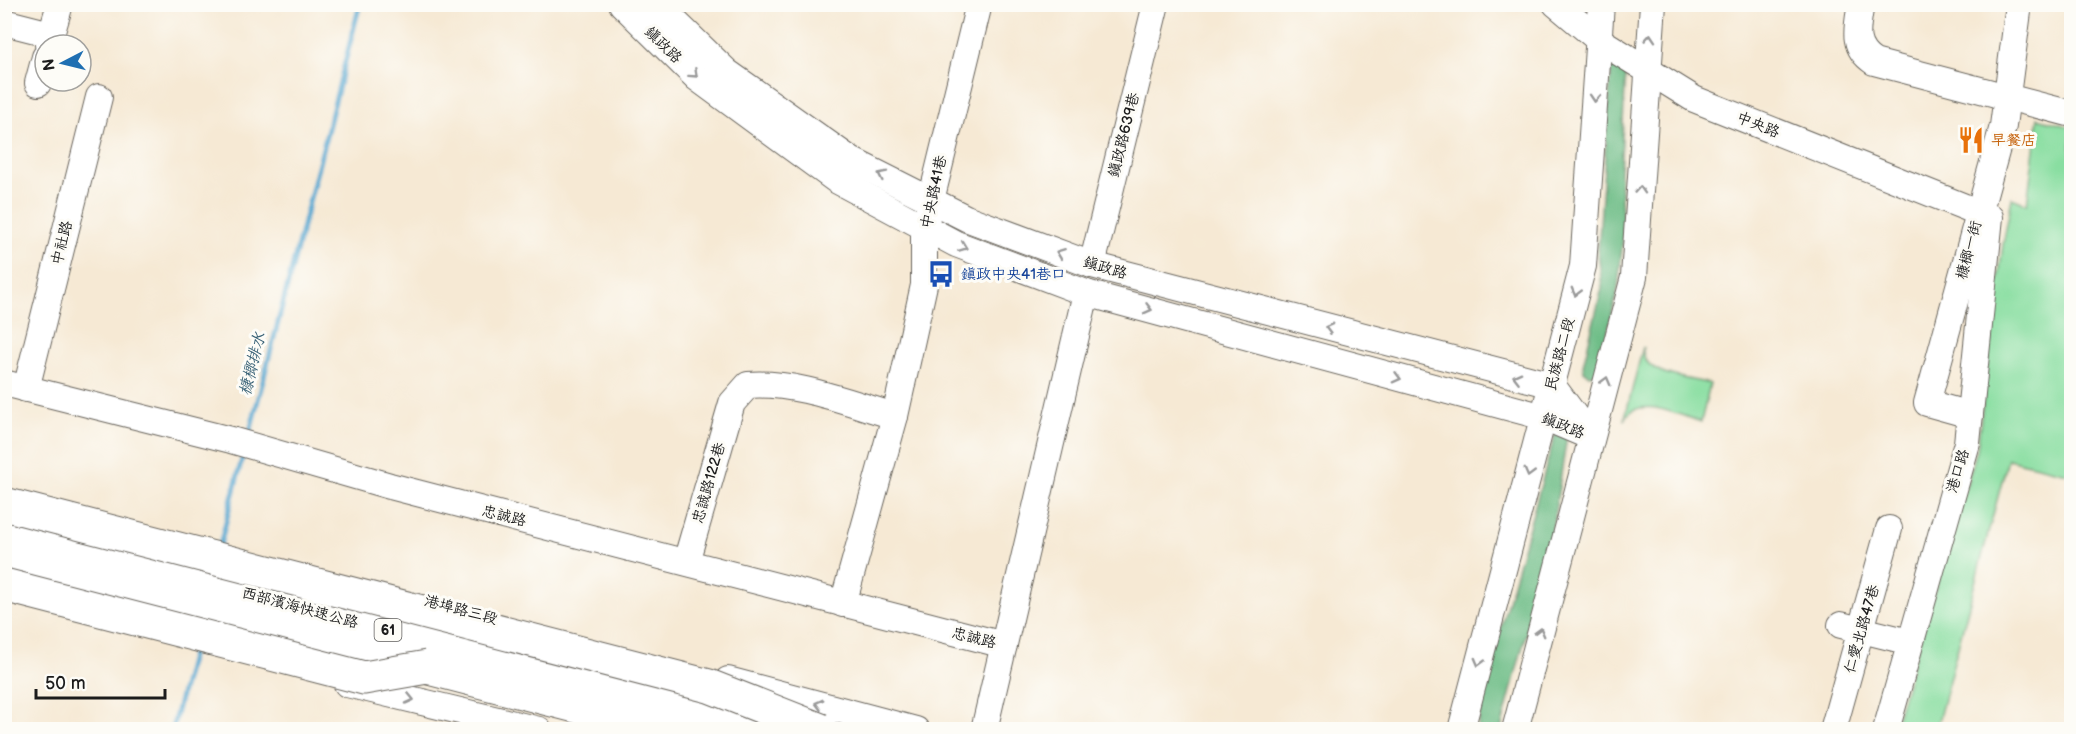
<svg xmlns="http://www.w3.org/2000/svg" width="2076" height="734" font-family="'Balsamiq Sans','LXGW WenKai TC',sans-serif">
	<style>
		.green { fill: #89dea1; stroke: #527d5e; stroke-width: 1.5 }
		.forest { fill: #6ebd87; stroke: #456c52; stroke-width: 1.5 }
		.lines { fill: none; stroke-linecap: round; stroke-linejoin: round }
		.stream { stroke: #54a6cf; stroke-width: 5 }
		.minor-casing { stroke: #68645c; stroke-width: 28 }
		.highway-casing { stroke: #68645c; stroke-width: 35 }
		.minor { stroke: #fff; stroke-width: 26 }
		.highway { stroke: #fff; stroke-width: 33 }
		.highway-bridge-casing { stroke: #68645c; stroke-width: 35; stroke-linecap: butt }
		.highway-bridge { stroke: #fff; stroke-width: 33 }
		.oneway { stroke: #999 }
		.labels { text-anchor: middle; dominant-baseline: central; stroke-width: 6; stroke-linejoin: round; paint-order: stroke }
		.shield { fill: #fdfcf7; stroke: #605f5e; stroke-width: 1.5 }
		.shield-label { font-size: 14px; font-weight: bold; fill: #1c1c1c }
		.street-label { font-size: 15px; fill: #1c1c1c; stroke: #fdfcf7 }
		.food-label { font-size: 15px; fill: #c56008; stroke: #fdfcf7; text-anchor: start }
		.transit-label { font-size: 15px; fill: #164399; stroke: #fdfcf7; text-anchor: start }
		.water-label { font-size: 16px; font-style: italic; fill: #386176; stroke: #fdfcf7 }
	</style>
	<rect width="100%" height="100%" fill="#fdfcf7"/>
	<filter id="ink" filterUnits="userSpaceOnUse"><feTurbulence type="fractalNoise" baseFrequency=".0167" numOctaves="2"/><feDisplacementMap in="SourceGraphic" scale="12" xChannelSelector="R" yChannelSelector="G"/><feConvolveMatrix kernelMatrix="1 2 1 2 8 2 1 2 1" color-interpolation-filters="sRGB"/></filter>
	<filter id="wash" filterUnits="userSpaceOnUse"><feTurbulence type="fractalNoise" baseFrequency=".008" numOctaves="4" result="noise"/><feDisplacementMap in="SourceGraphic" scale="24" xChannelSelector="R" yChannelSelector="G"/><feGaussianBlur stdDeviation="1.35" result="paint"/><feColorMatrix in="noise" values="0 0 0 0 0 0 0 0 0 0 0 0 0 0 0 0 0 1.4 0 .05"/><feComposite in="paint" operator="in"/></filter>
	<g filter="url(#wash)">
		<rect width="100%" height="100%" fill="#f6e9d4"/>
		<g class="green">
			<polygon points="2038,118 2071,127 2071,474 2008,459 1936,729 1893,730 1977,450 2003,244 2012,198 2027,204"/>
			<path d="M1643 347C1640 376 1689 378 1710 384L1701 422C1680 416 1635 393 1624 421Z"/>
		</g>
		<g class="forest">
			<polygon points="1619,63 1624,66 1626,72 1620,172 1623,238 1618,288 1599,369 1595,374 1589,375 1584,371 1583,365 1602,288 1598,252 1611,71 1612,66"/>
			<polygon points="1555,435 1567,437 1550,543 1501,729 1478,730 1482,693"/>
		</g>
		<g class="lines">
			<g class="stream">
				<polyline points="248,439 360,4"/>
				<polyline points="219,549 244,451"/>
				<polyline points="172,730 194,645"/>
			</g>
		</g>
	</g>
	<g filter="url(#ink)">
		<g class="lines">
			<defs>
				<g id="minor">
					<polyline points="622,4 697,78 836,180 956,244 1086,293 1544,417 1591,437"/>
					<polyline points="657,4 727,72 851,160 966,218 1092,265 1552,385 1589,435"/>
					<polyline points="1556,4 1599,40 1694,99 1990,217 1967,443 1886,730"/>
					<path d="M1861 4C1857 28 1851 47 1874 62L2072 114"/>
					<polyline points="4,22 51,34"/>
					<polyline points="48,45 60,4"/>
					<polyline points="38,83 45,57"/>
					<polyline points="1092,265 1156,4"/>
					<polyline points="4,383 231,440 390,486 1004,645"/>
					<polyline points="26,389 99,97"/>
					<polyline points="1970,415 1927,403 2003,126 2019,4"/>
					<path d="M686 562 732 403 748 385C796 381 849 403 895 416"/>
					<polyline points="843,604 895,416 924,285 924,229 979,4"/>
					<polyline points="1841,625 1910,642"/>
					<polyline points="728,680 916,730"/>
					<polyline points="347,684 539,730"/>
					<polyline points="984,730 1086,293"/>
					<polyline points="1461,730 1583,266 1601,4"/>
					<polyline points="1515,730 1634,277 1653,4"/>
					<polyline points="1833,730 1889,529"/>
				</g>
				<g id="highway">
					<polyline points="4,531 771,730"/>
					<polyline points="4,558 668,730"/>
				</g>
			</defs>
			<use href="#minor" class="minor-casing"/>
			<use href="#highway" class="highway-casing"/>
			<use href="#minor" class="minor"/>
			<use href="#highway" class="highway"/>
			<defs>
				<g id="highway-bridge">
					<polyline points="4,504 709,686 821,730"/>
					<polyline points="4,585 364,678 427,667"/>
				</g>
			</defs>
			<use href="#highway-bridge" class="highway-bridge-casing"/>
			<use href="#highway-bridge" class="highway-bridge"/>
		</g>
		<defs><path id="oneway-chevron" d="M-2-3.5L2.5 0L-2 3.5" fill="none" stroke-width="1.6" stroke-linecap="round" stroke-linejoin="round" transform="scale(1.5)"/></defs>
		<g class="oneway">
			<use href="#oneway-chevron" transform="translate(1650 38) rotate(-86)"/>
			<use href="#oneway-chevron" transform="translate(694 74) rotate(42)"/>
			<use href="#oneway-chevron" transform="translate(1595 98) rotate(94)"/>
			<use href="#oneway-chevron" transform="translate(882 175) rotate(-154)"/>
			<use href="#oneway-chevron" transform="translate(1640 190) rotate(-86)"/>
			<use href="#oneway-chevron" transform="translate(963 247) rotate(21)"/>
			<use href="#oneway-chevron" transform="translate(1060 253) rotate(-159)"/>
			<use href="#oneway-chevron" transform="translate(1576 292) rotate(105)"/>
			<use href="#oneway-chevron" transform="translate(1148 309) rotate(15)"/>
			<use href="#oneway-chevron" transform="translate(1329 328) rotate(-165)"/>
			<use href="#oneway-chevron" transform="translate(1517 377) rotate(-166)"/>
			<use href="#oneway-chevron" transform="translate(1397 378) rotate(15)"/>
			<use href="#oneway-chevron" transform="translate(1606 381) rotate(-75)"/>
			<use href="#oneway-chevron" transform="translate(1529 473) rotate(105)"/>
			<use href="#oneway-chevron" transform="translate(1540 632) rotate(-75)"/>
			<use href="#oneway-chevron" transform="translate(1479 662) rotate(105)"/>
			<use href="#oneway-chevron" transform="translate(410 699) rotate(13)"/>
			<use href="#oneway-chevron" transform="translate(819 704) rotate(-165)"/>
		</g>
	</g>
	<defs>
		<symbol id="restaurant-bare" viewBox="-9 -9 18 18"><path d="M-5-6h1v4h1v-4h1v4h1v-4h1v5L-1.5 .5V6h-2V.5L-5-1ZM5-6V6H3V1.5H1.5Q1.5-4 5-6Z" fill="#e8710a" stroke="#fdfcf7" stroke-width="2.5" paint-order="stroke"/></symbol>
		<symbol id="bus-bare" viewBox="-9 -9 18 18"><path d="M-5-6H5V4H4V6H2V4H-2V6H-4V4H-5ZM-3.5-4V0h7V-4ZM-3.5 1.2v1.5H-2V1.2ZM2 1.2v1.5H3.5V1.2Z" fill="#1a4fb4" stroke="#fdfcf7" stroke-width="2.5" paint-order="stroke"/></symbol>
	</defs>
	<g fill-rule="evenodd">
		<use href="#restaurant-bare" x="1952" y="121" width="38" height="38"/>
		<use href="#bus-bare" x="922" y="255" width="38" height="38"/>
	</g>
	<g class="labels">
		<rect class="shield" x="374.5" y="619" width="27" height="22" rx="4.5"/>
		<g class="shield-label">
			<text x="388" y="630">61</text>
		</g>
		<g class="street-label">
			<text transform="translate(663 45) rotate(44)">鎮政路</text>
			<text transform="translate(1758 125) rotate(22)">中央路</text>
			<text transform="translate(1124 135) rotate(-76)">鎮政路639巷</text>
			<text transform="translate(934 192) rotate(-78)">中央路41巷</text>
			<text transform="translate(62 243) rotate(-76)">中社路</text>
			<text transform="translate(1969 250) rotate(-75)">槺榔一街</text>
			<text transform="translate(1105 268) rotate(16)">鎮政路</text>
			<text transform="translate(1560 354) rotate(-75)">民族路二段</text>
			<text transform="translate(1563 426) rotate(22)">鎮政路</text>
			<text transform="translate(1958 471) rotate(-73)">港口路</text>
			<text transform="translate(709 483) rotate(-74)">忠誠路122巷</text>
			<text transform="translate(504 516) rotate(14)">忠誠路</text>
			<text transform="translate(300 608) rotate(15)">西部濱海快速公路</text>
			<text transform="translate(461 610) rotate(15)">港埠路三段</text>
			<text transform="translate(1862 629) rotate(-74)">仁愛北路47巷</text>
			<text transform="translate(974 638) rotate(14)">忠誠路</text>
		</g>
		<g class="food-label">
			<text x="1991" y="140">早餐店</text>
		</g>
		<g class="transit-label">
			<text x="961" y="274">鎮政中央41巷口</text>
		</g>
		<g class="water-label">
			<text transform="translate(253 364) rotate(-76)">槺榔排水</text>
		</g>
	</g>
	<rect width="2076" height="734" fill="none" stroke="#fdfcf7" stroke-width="24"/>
	<g transform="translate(63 63) rotate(263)"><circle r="28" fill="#fdfcf7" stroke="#a3a29f" stroke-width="1.5"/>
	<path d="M0-4.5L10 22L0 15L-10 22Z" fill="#1f6fb2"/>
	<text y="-9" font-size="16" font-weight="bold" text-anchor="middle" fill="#1c1c1c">N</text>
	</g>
	<path d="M36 689v9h129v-9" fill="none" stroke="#1c1c1c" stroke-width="3"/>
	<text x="45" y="689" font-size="18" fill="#1c1c1c" stroke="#fdfcf7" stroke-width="4.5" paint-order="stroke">50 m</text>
</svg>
